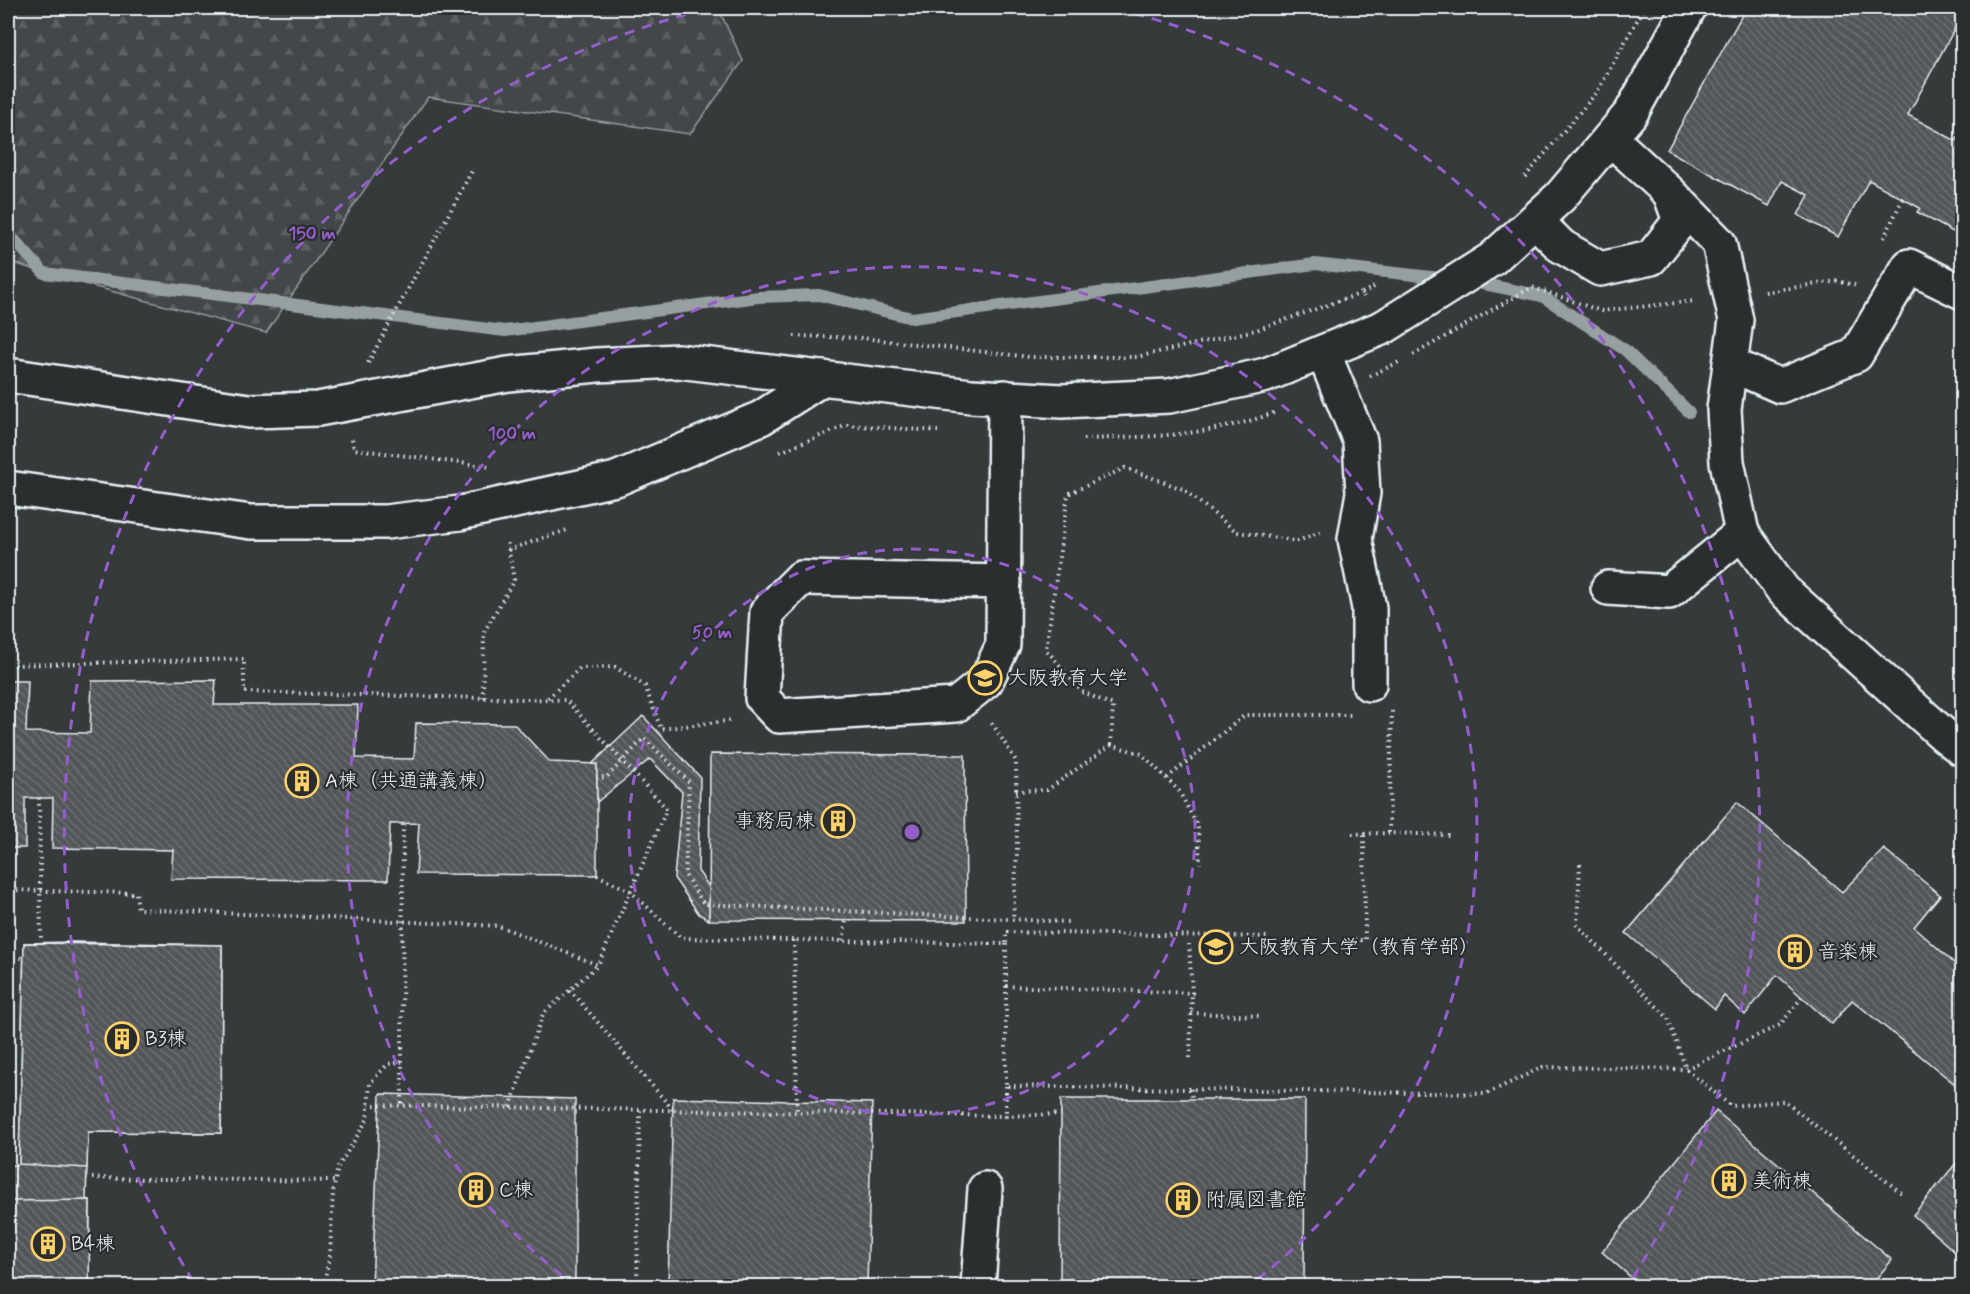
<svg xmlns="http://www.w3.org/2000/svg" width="1970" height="1294" font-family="Mynerve,'Klee One',sans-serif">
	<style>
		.built { fill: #363a3b }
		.forest { fill: url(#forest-firs); stroke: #959ca0; stroke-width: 1.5 }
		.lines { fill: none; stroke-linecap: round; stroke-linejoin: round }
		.stream { stroke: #989fa3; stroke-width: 12 }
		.building { fill: url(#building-back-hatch); stroke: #e8f1f8; stroke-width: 1.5 }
		.minor-casing { stroke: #e8f1f8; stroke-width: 38 }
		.path { stroke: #e8f1f8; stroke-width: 4; stroke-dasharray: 1.5 4.5; stroke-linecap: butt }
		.minor { stroke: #2a2d2e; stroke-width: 33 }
		.path-bridge { stroke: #e8f1f8; stroke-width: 4; stroke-dasharray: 1.5 4.5; stroke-linecap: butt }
		.ring { fill: none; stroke: #965dcd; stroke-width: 3; stroke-dasharray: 10 8 }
		.labels { text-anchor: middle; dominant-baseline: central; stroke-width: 4.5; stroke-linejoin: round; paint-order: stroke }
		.poi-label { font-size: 20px; fill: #e8f1f8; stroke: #2a2d2e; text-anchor: start }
		.centre { fill: #965dcd; stroke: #2a2d2e; stroke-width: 3 }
		.ring-label { font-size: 18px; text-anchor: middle; font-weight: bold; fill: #965dcd; stroke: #2a2d2e; stroke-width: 4.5; stroke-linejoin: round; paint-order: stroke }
	</style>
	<defs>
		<pattern id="forest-firs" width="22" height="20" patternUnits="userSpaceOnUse" patternTransform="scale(1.5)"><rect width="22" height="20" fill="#424648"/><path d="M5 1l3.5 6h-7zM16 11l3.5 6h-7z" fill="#5d6163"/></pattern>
		<pattern id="building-back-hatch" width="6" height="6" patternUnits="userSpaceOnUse" patternTransform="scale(1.5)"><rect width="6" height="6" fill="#535759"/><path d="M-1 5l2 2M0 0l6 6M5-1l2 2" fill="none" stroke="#6c7072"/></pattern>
	</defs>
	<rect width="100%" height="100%" fill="#2a2d2e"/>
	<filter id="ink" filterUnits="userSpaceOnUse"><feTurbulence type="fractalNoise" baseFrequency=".0167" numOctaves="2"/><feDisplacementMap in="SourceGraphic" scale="12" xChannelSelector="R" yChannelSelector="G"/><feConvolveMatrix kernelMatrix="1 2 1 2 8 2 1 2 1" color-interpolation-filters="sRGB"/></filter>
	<g filter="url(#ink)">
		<polygon class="built" points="170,8 1962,8 1962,1286 8,1286 8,47"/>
		<polygon class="forest" points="8,8 718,8 743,61 690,134 428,97 266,333 44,273 8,261"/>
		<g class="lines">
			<g class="stream">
				<polyline points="8,233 44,273 505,331 758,297 819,295 912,318 1315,264 1449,279"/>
				<polyline points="1469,281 1542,296 1625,350 1689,412"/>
			</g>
		</g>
		<g class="building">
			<polygon points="1746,8 1962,8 1962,15 1908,115 1956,141 1962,130 1962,237 1917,212 1920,208 1869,180 1838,237 1798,215 1809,195 1782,181 1769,206 1667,150"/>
			<polygon points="216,680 214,705 358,705 356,758 414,759 416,723 514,724 550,762 597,764 597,875 416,874 419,823 390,824 388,880 171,879 173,850 52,848 53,798 25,798 25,848 8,848 8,681 28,681 26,732 90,733 92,681"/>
			<polygon points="643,716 700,777 698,871 710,888 709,920 699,914 674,878 682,792 650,759 597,802 597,764 592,764"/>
			<polygon points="710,754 965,755 966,921 709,920"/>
			<polygon points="1737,802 1842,892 1884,849 1940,895 1914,927 1962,970 1962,1087 1961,1089 1852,1000 1832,1024 1777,975 1745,1015 1724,996 1715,1009 1626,933"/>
			<polygon points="74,942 222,945 221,1133 88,1132 86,1200 90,1200 89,1286 8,1286 8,1166 19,1164 24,943"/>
			<polygon points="24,943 222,945 221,1133 88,1132 87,1168 19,1164"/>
			<polygon points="380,1094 575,1099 575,1281 565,1282 565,1286 372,1286"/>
			<polygon points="673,1098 872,1103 867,1285 889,1286 668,1286"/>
			<polygon points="1061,1099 1305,1099 1304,1286 1060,1286"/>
			<polygon points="1716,1111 1892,1260 1870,1286 1641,1286 1602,1252"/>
			<polygon points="1962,1156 1962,1258 1913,1215"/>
			<polygon points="90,1200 89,1286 8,1286 8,1201"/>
		</g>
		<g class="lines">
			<defs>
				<g id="minor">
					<polyline points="1535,220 1561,246 1600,269 1651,258 1680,221 1670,193 1610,138"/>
					<polyline points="1323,352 1360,441 1363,493 1355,539 1369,608 1369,684"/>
					<polyline points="1730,364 1780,386 1856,355 1909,266 1962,292"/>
					<polyline points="8,375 249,411 318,409 508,374 597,365 678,361 971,396 1062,401 1169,396 1266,375 1384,327 1492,259 1560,197 1631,113 1689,8"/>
					<polyline points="8,488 251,522 386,522 460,513 616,479 761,418 823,378"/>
					<polyline points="1742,533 1783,590 1944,735 1962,749"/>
					<polyline points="1004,582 801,578 767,612 762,698 779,716 956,705 986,681 1003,645 1005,397"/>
					<polyline points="1608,588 1669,592 1742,533 1727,462 1724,409 1736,320 1719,243 1670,193"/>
					<polyline points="978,1286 985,1189"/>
				</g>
			</defs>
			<use href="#minor" class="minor-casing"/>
			<g class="path">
				<polyline points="1525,177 1597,92 1644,8"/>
				<polyline points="1884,238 1903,198"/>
				<polyline points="1765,292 1836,281 1855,285"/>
				<polyline points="1362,293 1378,285"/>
				<polyline points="794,336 862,338 1030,357 1137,357 1256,330 1362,293 1364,297"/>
				<polyline points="1413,355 1532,287 1601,311 1695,301"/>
				<polyline points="368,363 472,171"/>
				<polyline points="1370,376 1401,361"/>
				<polyline points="352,439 354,449 491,467"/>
				<path d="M1083 439C1149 437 1214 436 1276 412"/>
				<polyline points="780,452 847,425 938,431"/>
				<polyline points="508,550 570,529"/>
				<polyline points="8,665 244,659 244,692 566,700 667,809 598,965 499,926 138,909 136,893 8,890"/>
				<polyline points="483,698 484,632 514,580 507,540"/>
				<polyline points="548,698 580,668 615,667 645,686 661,729 734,720"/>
				<polyline points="1392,711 1389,833 1449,835"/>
				<polyline points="992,723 1016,761 1017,852 1013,919"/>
				<polyline points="1111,745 1113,705 1082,692 1046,649 1068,494 1125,468 1183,489 1237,532 1298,541 1320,532"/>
				<polyline points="1111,745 1142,754 1179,791 1198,827 1200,864"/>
				<polyline points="596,778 607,777 644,738 689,782 685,875 704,904 1069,922"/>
				<polyline points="1167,778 1245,715 1351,715"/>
				<polyline points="1016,791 1047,790 1111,745"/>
				<polyline points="1352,834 1389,833"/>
				<polyline points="1580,864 1577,925 1668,1018 1686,1069 1731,1106 1784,1101 1904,1195"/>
				<polyline points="597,875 630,891 681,938 1006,944 1006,932 1267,937"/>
				<polyline points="794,940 797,1112"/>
				<polyline points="1354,940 1365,940 1364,834"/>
				<polyline points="843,941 846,920"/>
				<polyline points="1006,944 1006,1086 1486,1094 1543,1067 1686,1069 1780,1025 1802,997"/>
				<polyline points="8,957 24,958"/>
				<polyline points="1006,986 1192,993 1189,944"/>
				<polyline points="570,990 673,1110"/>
				<polyline points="1191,1013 1260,1016"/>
				<polyline points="402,1048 402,1106"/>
				<polyline points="1190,1058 1192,993"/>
				<polyline points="1006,1086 1006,1116 1061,1114"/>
				<polyline points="1191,1089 1192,1099"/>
				<polyline points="368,1105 1006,1116"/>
				<polyline points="510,1107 543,1014 598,965"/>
				<polyline points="86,1178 335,1181"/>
				<polyline points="323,1286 330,1255 333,1192 338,1167 367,1120 370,1083 388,1064 402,1062"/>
				<polyline points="637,1286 640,1109"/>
			</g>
			<use href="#minor" class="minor"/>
			<g class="path-bridge">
				<polyline points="39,798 41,943"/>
				<polyline points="402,1048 403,823"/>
			</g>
		</g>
	</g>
	<g class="ring">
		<circle cx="912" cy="832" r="283"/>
		<path d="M576 1286A565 565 0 1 1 1248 1286"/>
		<path d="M193 1281A848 848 0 0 1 707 9M1117 9A848 848 0 0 1 1631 1281"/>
	</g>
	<defs>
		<symbol id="university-ring" viewBox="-11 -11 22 22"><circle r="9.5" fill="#2a2d2e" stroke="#ffd166" stroke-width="1.5"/><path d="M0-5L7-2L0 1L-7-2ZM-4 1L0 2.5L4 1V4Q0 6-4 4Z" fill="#ffd166"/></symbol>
		<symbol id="building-ring" viewBox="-11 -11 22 22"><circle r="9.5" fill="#2a2d2e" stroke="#ffd166" stroke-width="1.5"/><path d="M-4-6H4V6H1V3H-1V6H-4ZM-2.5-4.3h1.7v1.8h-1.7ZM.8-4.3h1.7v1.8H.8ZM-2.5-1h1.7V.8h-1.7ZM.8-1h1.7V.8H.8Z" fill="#ffd166"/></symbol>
	</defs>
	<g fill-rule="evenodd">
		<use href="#university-ring" x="966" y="659" width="38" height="38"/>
		<use href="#building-ring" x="283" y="762" width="38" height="38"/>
		<use href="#building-ring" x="819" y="802" width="38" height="38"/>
		<use href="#university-ring" x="1197" y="928" width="38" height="38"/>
		<use href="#building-ring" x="1776" y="933" width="38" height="38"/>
		<use href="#building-ring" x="103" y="1020" width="38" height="38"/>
		<use href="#building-ring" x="1710" y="1162" width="38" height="38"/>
		<use href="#building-ring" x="457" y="1171" width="38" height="38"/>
		<use href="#building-ring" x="1164" y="1181" width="38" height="38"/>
		<use href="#building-ring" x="29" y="1225" width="38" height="38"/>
	</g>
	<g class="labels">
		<g class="poi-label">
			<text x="1008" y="678">大阪教育大学</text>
			<text x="325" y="781">A棟（共通講義棟）</text>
			<text x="815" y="821" text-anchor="end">事務局棟</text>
			<text x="1239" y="947">大阪教育大学（教育学部）</text>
			<text x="1818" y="952">音楽棟</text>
			<text x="145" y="1039">B3棟</text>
			<text x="1752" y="1181">美術棟</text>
			<text x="499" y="1190">C棟</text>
			<text x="1206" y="1200">附属図書館</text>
			<text x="71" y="1244">B4棟</text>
		</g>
	</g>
	<circle cx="912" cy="832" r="9" class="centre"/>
	<g class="ring-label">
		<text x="312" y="239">150 m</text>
		<text x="512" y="439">100 m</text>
		<text x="712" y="638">50 m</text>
	</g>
	<rect width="1970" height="1294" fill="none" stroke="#2a2d2e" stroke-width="30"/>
	<rect x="15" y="15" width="1940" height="1264" fill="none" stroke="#e8f1f8" stroke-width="2" filter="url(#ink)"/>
</svg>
